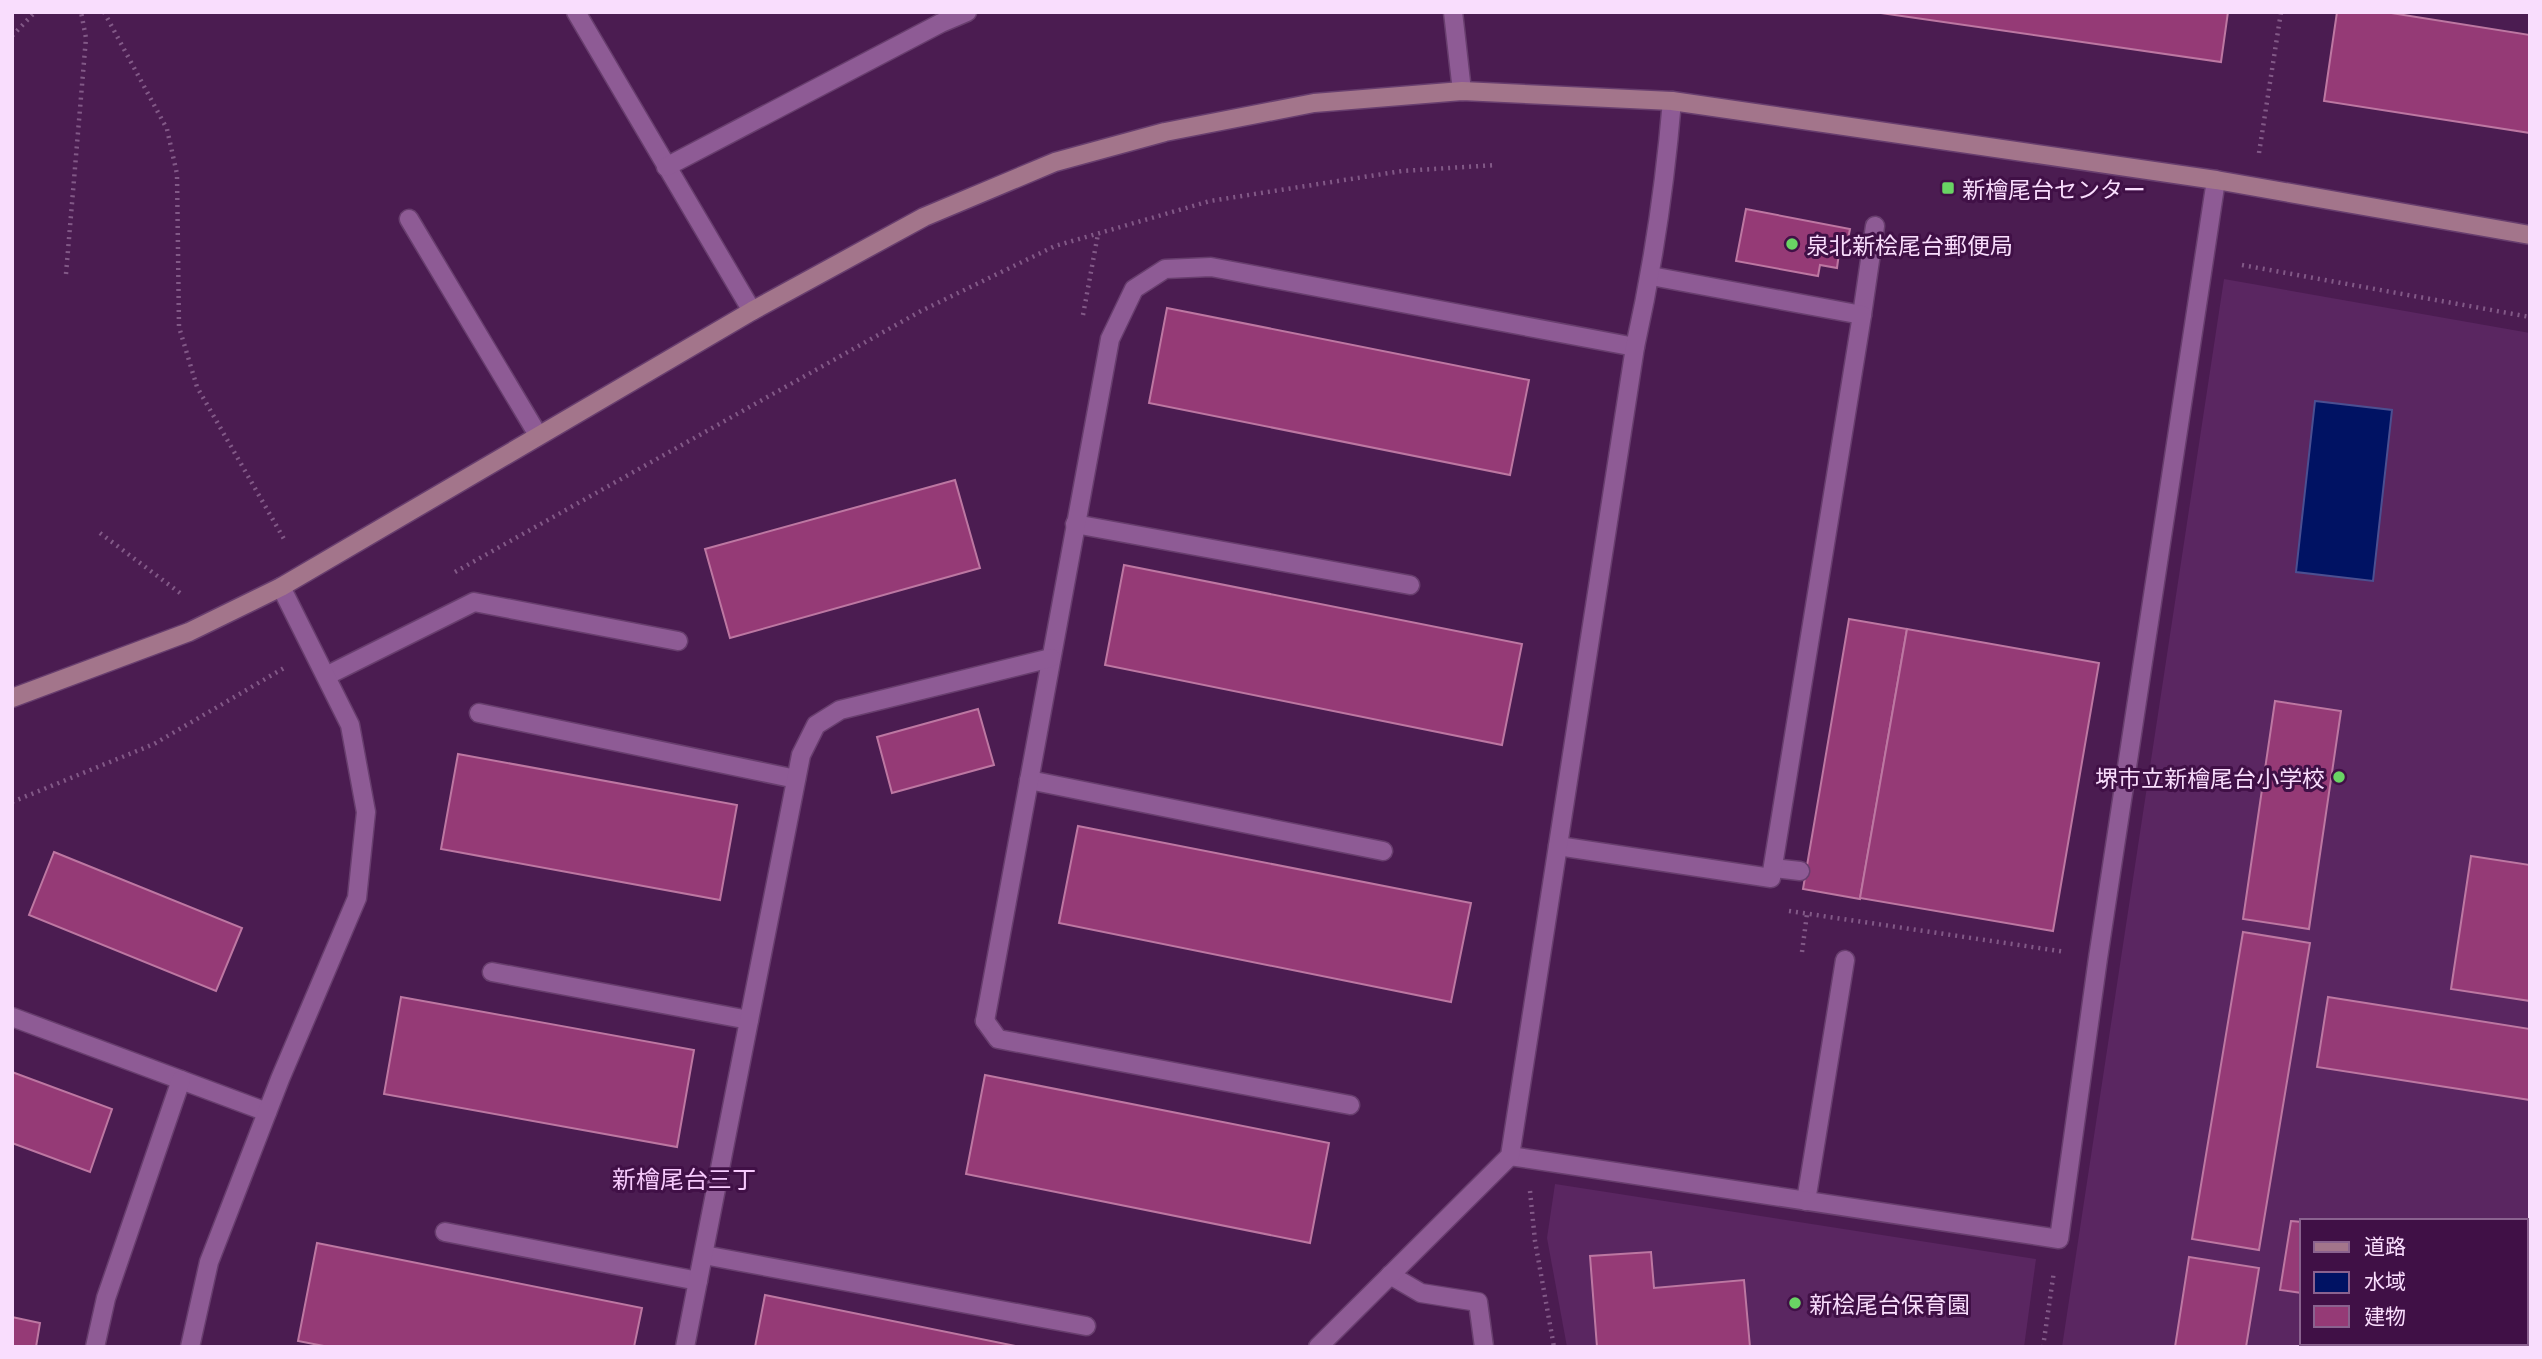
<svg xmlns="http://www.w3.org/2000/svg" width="2542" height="1359" font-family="'Playfair Display','Noto Sans JP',serif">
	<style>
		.built { fill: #5a2661; fill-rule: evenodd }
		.water { fill: #001263; stroke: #4b4f91; stroke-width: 2 }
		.building { fill: #953a76; stroke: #bd77a2; stroke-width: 2 }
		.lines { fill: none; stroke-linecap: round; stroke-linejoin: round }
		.lane-casing { stroke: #683e6e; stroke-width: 21 }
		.street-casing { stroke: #683e6e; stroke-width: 21 }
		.secondary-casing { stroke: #683e6e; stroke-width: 21 }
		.path { stroke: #825987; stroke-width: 4.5; stroke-dasharray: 2 5; stroke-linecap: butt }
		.lane { stroke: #8e5b95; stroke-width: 18 }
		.street { stroke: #8e5b95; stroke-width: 18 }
		.secondary { stroke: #a3758b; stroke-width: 18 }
		.poi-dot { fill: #69d464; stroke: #401046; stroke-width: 2.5 }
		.labels { text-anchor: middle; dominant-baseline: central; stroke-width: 6; stroke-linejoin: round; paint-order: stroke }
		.poi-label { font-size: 23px; fill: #f9ddfd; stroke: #401046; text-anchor: start }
		.neighbourhood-label { font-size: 24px; fill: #f7cafd; stroke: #401046 }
	</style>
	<rect width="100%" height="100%" fill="#4b1c51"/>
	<g class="built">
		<path d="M2224 279 2530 333V1347H2062ZM2302 1221H2526V1343H2302Z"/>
		<polygon points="1555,1184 2036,1259 2024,1347 1567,1347 1547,1238"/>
	</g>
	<polygon class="water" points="2315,401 2392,410 2373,581 2296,572"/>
	<g class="building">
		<polygon points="1874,12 2228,12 2221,62"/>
		<polygon points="2337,12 2385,12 2530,35 2530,133 2324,101"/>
		<polygon points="1746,209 1850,229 1845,254 1839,253 1837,268 1820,265 1818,276 1736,261"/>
		<polygon points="1167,308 1529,380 1510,475 1149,403"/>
		<polygon points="955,480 980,568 730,638 705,549"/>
		<polygon points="1124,565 1522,644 1502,745 1105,665"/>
		<polygon points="1849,619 1907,629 1860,899 1803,889"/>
		<polygon points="1907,629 2099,663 2053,931 1860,898"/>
		<polygon points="2275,701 2341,711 2309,929 2243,919"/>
		<polygon points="978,709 994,765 892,793 877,737"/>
		<polygon points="458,754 737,805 720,900 441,849"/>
		<polygon points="1078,826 1471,903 1451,1002 1059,923"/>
		<polygon points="54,852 242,928 216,991 29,915"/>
		<polygon points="2471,856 2530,865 2530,1001 2451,989"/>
		<polygon points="2243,932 2310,943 2259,1250 2192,1239"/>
		<polygon points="401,997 694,1050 677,1147 384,1094"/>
		<polygon points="2328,997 2530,1029 2530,1100 2317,1067"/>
		<polygon points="12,1072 112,1109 90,1172 12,1143"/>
		<polygon points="985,1075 1329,1143 1310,1243 966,1174"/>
		<polygon points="2291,1221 2302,1222 2302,1293 2280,1290"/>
		<polygon points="317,1243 642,1308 634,1347 329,1347 298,1341"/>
		<polygon points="1651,1252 1654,1288 1744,1280 1750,1347 1597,1347 1590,1256"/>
		<polygon points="2189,1257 2259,1268 2246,1347 2175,1347"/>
		<polygon points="2526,1257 2530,1258 2530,1329 2526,1329"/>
		<polygon points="765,1295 1020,1347 755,1347"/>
		<polygon points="12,1317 40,1323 36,1347 12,1347"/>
	</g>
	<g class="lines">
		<defs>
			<g id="lane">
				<polyline points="1075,524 1410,585"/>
				<polyline points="326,676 474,602 678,641"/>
				<polyline points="479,713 796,779"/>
				<polyline points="1029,780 1383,851"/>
				<polyline points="1773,868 1800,871"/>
				<polyline points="492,972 749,1020"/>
				<polyline points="12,1017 267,1112"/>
				<polyline points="985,1021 998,1039 1350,1105"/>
				<polyline points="1806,1201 1845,960"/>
				<polyline points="445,1232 698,1281"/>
				<polyline points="704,1255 1086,1326"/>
				<polyline points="1390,1275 1421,1293 1478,1302 1484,1347"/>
				<polyline points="95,1347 106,1298 181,1080"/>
			</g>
			<g id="street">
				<polyline points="576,12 752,311"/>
				<polyline points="1453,12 1462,91"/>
				<polyline points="666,167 941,23 967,12"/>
				<polyline points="409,219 538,435"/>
				<polyline points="1862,315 1875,226"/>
				<polyline points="1558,846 1771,878 1862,315 1651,276"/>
				<polyline points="985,1021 1110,339 1134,289 1165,269 1211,267 1635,347"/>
				<polyline points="1510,1156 2059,1239 2098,958 2216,180"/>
				<polyline points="190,1347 209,1262 280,1079 357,898 366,812 350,725 281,587"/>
				<polyline points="685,1347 801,755 816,725 840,710 1051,658"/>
				<path d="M1318 1347 1510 1156 1635 347C1653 266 1665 185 1672 101"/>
			</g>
			<polyline id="secondary" points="12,698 189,632 281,587 752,311 924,217 1055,162 1165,132 1314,103 1462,91 1672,101 2216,180 2530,235"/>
		</defs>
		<use href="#lane" class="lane-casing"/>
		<use href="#street" class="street-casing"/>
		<use href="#secondary" class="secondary-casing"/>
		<g class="path">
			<polyline points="104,12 167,129 177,174 179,327 197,387 284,539"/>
			<polyline points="12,36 35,12"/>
			<polyline points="2259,153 2281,12"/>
			<polyline points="2242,265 2530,317"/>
			<polyline points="66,274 86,38 81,12"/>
			<polyline points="1083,315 1098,234"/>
			<polyline points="100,533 184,596"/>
			<polyline points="455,572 921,311 1055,246 1210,201 1402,171 1496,165"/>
			<polyline points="12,802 154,744 284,668"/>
			<polyline points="1789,911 2066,952"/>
			<polyline points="1802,952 1807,914"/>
			<polyline points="1530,1191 1535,1241 1554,1347"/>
			<polyline points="2043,1347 2054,1271"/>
		</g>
		<use href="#lane" class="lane"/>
		<use href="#street" class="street"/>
		<use href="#secondary" class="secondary"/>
	</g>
	<g class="poi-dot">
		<rect x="1941" y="181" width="14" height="14" rx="3.5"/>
		<circle cx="1792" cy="244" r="7"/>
		<circle cx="2339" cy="777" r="7"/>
		<circle cx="1795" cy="1303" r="7"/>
	</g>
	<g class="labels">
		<g class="poi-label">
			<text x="1962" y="188">新檜尾台センター</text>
			<text x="1806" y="244">泉北新桧尾台郵便局</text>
			<text x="2325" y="777" text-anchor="end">堺市立新檜尾台小学校</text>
			<text x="1809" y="1303">新桧尾台保育園</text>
		</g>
		<g class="neighbourhood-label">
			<text x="684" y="1178">新檜尾台三丁</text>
		</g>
	</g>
	<rect width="2542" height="1359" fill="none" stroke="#f9ddfd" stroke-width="28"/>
	<rect x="2300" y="1219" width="228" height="126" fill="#401046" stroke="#8a628f" stroke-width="2"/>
	<rect x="2314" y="1242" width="35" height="10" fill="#a3758b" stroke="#8a628f" stroke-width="2"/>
	<text x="2364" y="1254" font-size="21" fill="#f9ddfd">道路</text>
	<rect x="2314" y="1272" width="35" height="21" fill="#001263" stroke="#8a628f" stroke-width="2"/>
	<text x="2364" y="1289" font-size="21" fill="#f9ddfd">水域</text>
	<rect x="2314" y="1306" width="35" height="21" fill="#953a76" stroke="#8a628f" stroke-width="2"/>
	<text x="2364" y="1324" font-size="21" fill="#f9ddfd">建物</text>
</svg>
